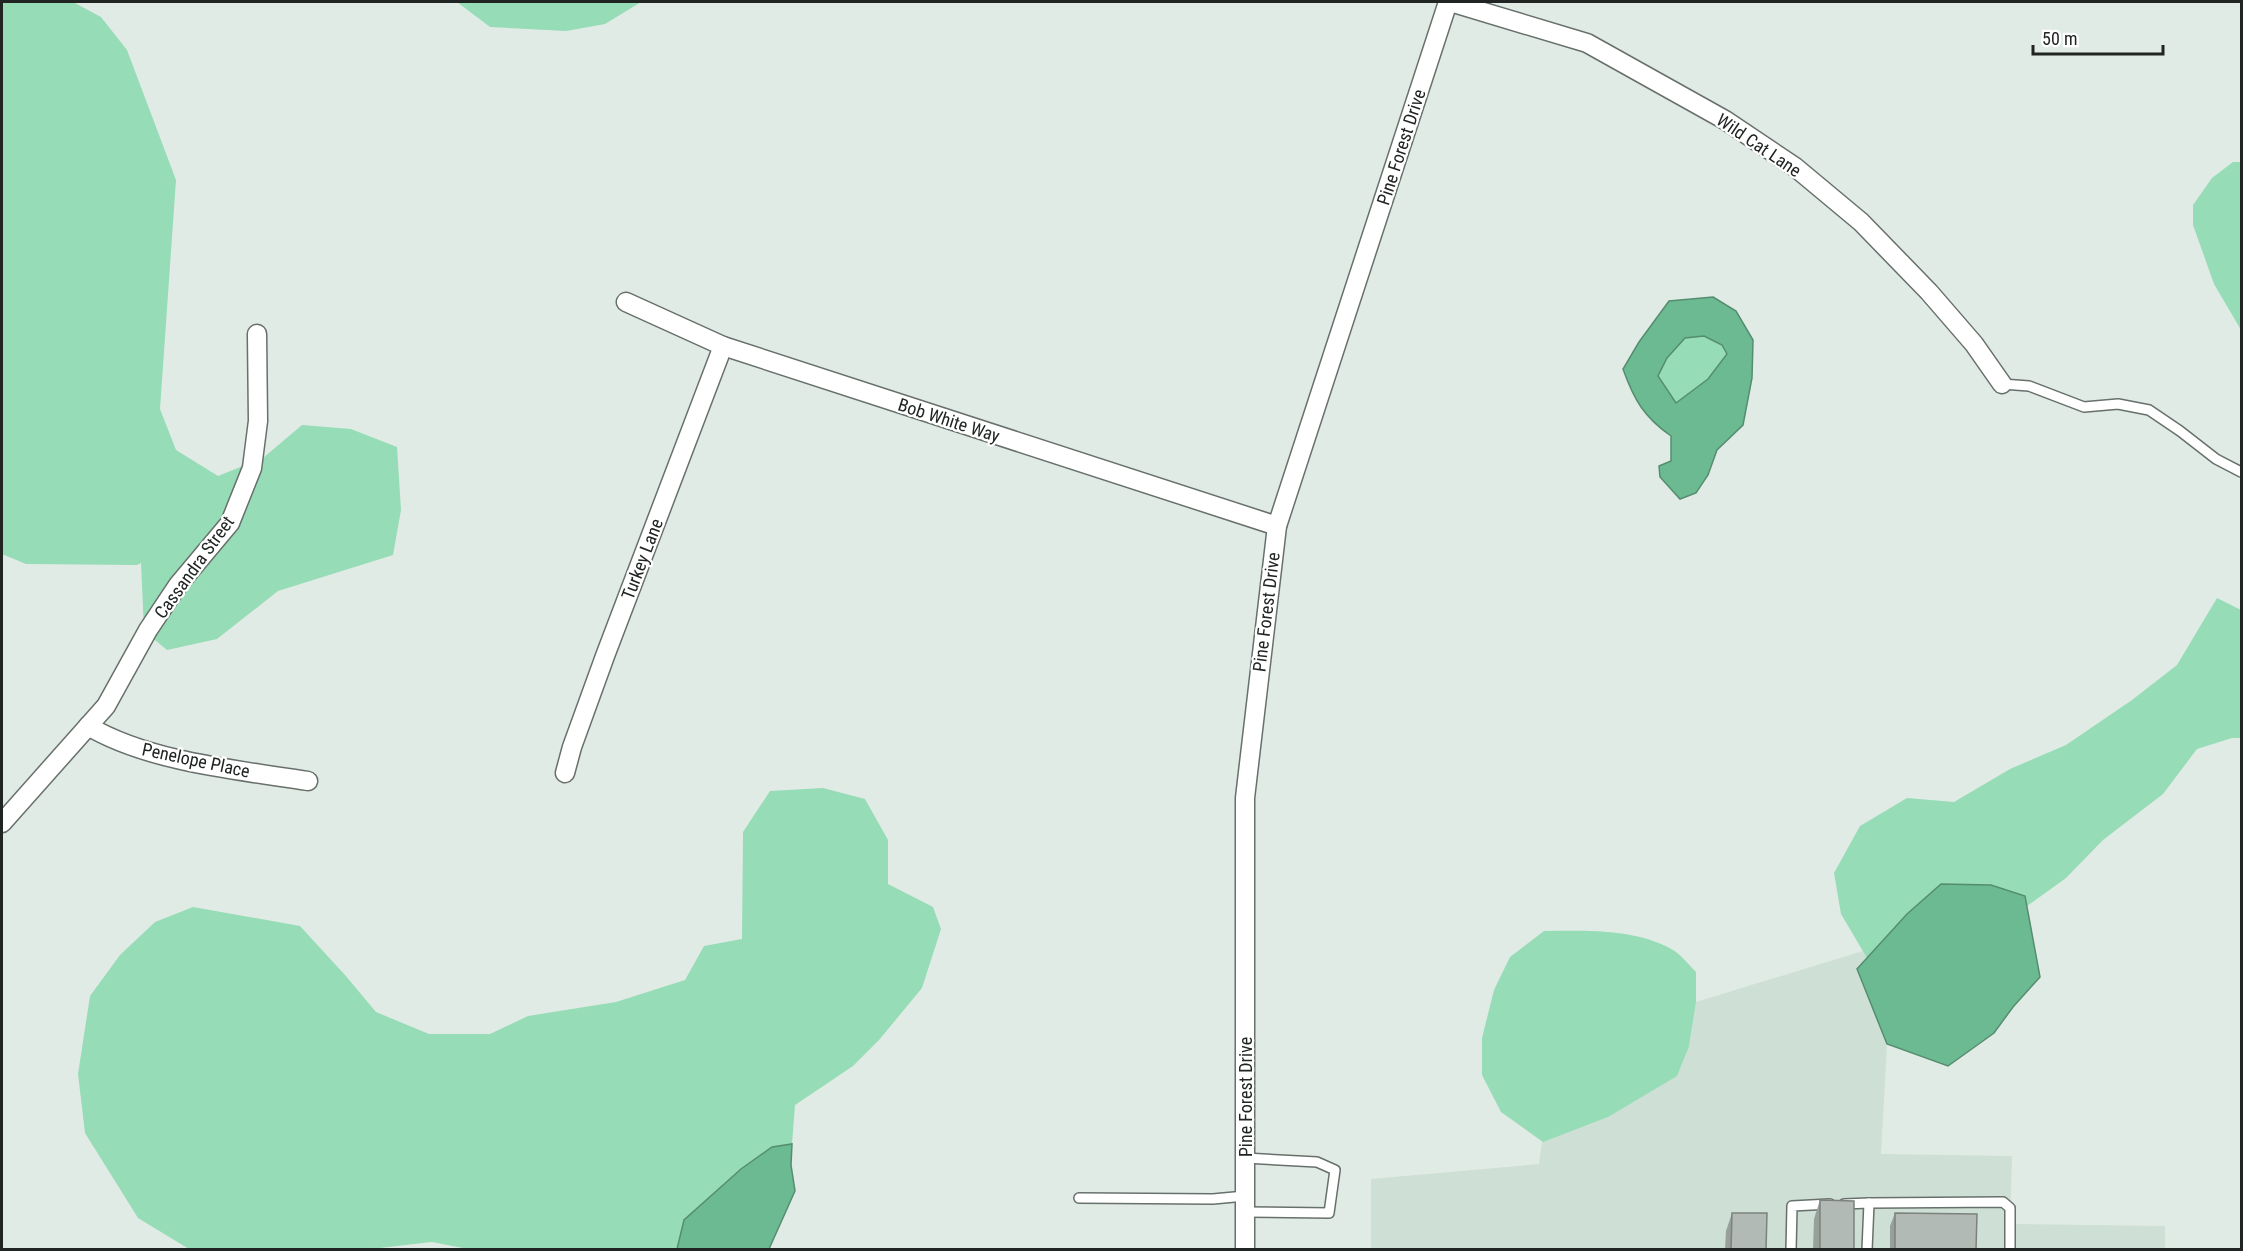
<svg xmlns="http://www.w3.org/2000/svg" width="2243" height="1251" font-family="'Roboto Condensed',sans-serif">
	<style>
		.built { fill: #cedfd5 }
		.green { fill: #96dcb6 }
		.water { fill: #6cba91; stroke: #558d70; stroke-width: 1.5; fill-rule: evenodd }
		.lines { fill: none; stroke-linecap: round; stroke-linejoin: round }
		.lane-casing { stroke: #68706b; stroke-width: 12 }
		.street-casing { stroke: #68706b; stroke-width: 21 }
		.lane { stroke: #fff; stroke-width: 9 }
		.street { stroke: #fff; stroke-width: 18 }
		.wall { fill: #98a09c }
		.building { fill: #b1bab5; stroke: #7c827f; stroke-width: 1.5 }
		.labels { text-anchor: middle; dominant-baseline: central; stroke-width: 4.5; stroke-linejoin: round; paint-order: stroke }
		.street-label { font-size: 18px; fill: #202422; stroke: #fff }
	</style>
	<rect width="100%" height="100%" fill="#e1ebe5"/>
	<polygon class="built" points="1863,951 1867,958 1857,969 1887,1044 1881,1154 2012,1156 2010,1224 2165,1226 2165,1250 1371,1250 1371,1179 1539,1164 1542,1142 1608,1117 1689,1046 1696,1002"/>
	<g class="green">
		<polygon points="2,2 73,2 101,17 127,50 176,180 160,409 176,450 218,476 263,458 302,425 351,429 397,447 401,510 393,555 278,591 217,639 167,650 144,631 141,563 137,565 26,564 2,554"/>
		<polygon points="457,2 641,2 605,24 566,31 490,27"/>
		<polygon points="2233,162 2241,162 2241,330 2214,284 2193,225 2193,205 2212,178"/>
		<polygon points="1704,336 1722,345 1727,354 1708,379 1676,403 1657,376 1667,358 1685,338"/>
		<polygon points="2217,598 2241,610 2241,738 2232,738 2197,749 2163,794 2103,840 2066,878 2027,906 2025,896 1907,914 1867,958 1841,914 1834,873 1860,826 1907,798 1954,802 2010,769 2066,745 2132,700 2177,665"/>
		<polygon points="823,788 865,799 888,840 888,884 933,907 941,929 922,988 879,1040 853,1066 795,1105 792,1144 772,1147 741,1169 684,1220 677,1249 473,1250 432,1242 362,1250 189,1249 138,1218 85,1133 78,1074 90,996 120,955 155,922 193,907 300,926 345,975 376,1012 429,1034 490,1034 528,1016 616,1002 685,980 704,946 742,939 743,832 770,791"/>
		<path d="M1544 931C1586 931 1634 928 1673 950 1681 955 1689 965 1696 972V1002L1689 1046 1677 1076 1608 1117 1543 1142 1501 1112 1482 1075V1038L1494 990 1510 957Z"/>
	</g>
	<g class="water">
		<path d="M1713 297 1736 311 1753 340 1752 378 1743 425 1717 450 1708 475 1696 493 1680 499 1660 477 1659 466 1671 461V436C1644 417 1634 400 1623 369L1639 342 1669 301ZM1704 336 1722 345 1727 354 1708 379 1676 403 1658 376 1667 358 1685 338Z"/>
		<polygon points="1941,884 1991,885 2025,896 2040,977 2013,1007 1994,1033 1948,1066 1887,1044 1857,969 1907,914"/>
		<polygon points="792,1144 791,1165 795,1191 769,1249 677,1249 684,1220 741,1169 772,1147"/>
	</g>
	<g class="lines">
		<defs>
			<g id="lane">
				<polyline points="2002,384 2029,386 2084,407 2118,404 2149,410 2180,431 2216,459 2241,472"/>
				<polyline points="1079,1198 1213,1199 1245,1196"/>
				<polyline points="1844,1204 1869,1203"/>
				<polyline points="1245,1212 1329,1213 1335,1170 1317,1162 1245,1158"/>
				<polyline points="1791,1250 1792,1206 1830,1204"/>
				<polyline points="1867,1250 1869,1203 2003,1202 2010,1208 2010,1250"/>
			</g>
			<g id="street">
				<polyline points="1450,2 1587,43 1725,120 1795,167 1861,222 1929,292 1974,344 2002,384"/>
				<polyline points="626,302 723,346 1277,526"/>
				<path d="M88 726C149 762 238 770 308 781"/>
				<polyline points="565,773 572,747 605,656 723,346"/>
				<polyline points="2,823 106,706 148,630 178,585 230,523 252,468 258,421 257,334"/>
				<polyline points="1245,1250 1245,798 1277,526 1448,2"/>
			</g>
		</defs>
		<use href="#lane" class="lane-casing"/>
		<use href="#street" class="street-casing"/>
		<use href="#lane" class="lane"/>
		<use href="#street" class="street"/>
	</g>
	<g class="wall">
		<polygon points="1820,1200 1854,1250 1813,1250 1814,1219"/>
		<polygon points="1732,1213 1766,1250 1725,1250 1726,1231"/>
		<polygon points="1895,1213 1976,1250 1890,1250 1890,1226"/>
	</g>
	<g class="building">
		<polygon points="1820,1200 1854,1201 1854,1250 1820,1250"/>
		<polygon points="1732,1213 1767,1213 1766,1250 1731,1250"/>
		<polygon points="1895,1213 1977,1214 1976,1250 1895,1250"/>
	</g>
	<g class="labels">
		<g class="street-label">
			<text transform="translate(1759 145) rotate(34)">Wild Cat Lane</text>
			<text transform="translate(1401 147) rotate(-72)">Pine Forest Drive</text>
			<text transform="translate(949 420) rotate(18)">Bob White Way</text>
			<text transform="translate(642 559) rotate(-69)">Turkey Lane</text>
			<text transform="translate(194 567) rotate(-54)">Cassandra Street</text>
			<text transform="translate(1266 612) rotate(-83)">Pine Forest Drive</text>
			<text transform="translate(196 760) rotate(12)">Penelope Place</text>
			<text transform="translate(1245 1097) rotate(-90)">Pine Forest Drive</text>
		</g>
	</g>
	<rect width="2243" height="1251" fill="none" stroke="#202422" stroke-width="6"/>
	<path d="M2033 45v9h130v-9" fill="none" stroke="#202422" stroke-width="3"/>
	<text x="2042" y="45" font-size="18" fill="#202422" stroke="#ffffff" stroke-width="4.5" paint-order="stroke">50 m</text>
</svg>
